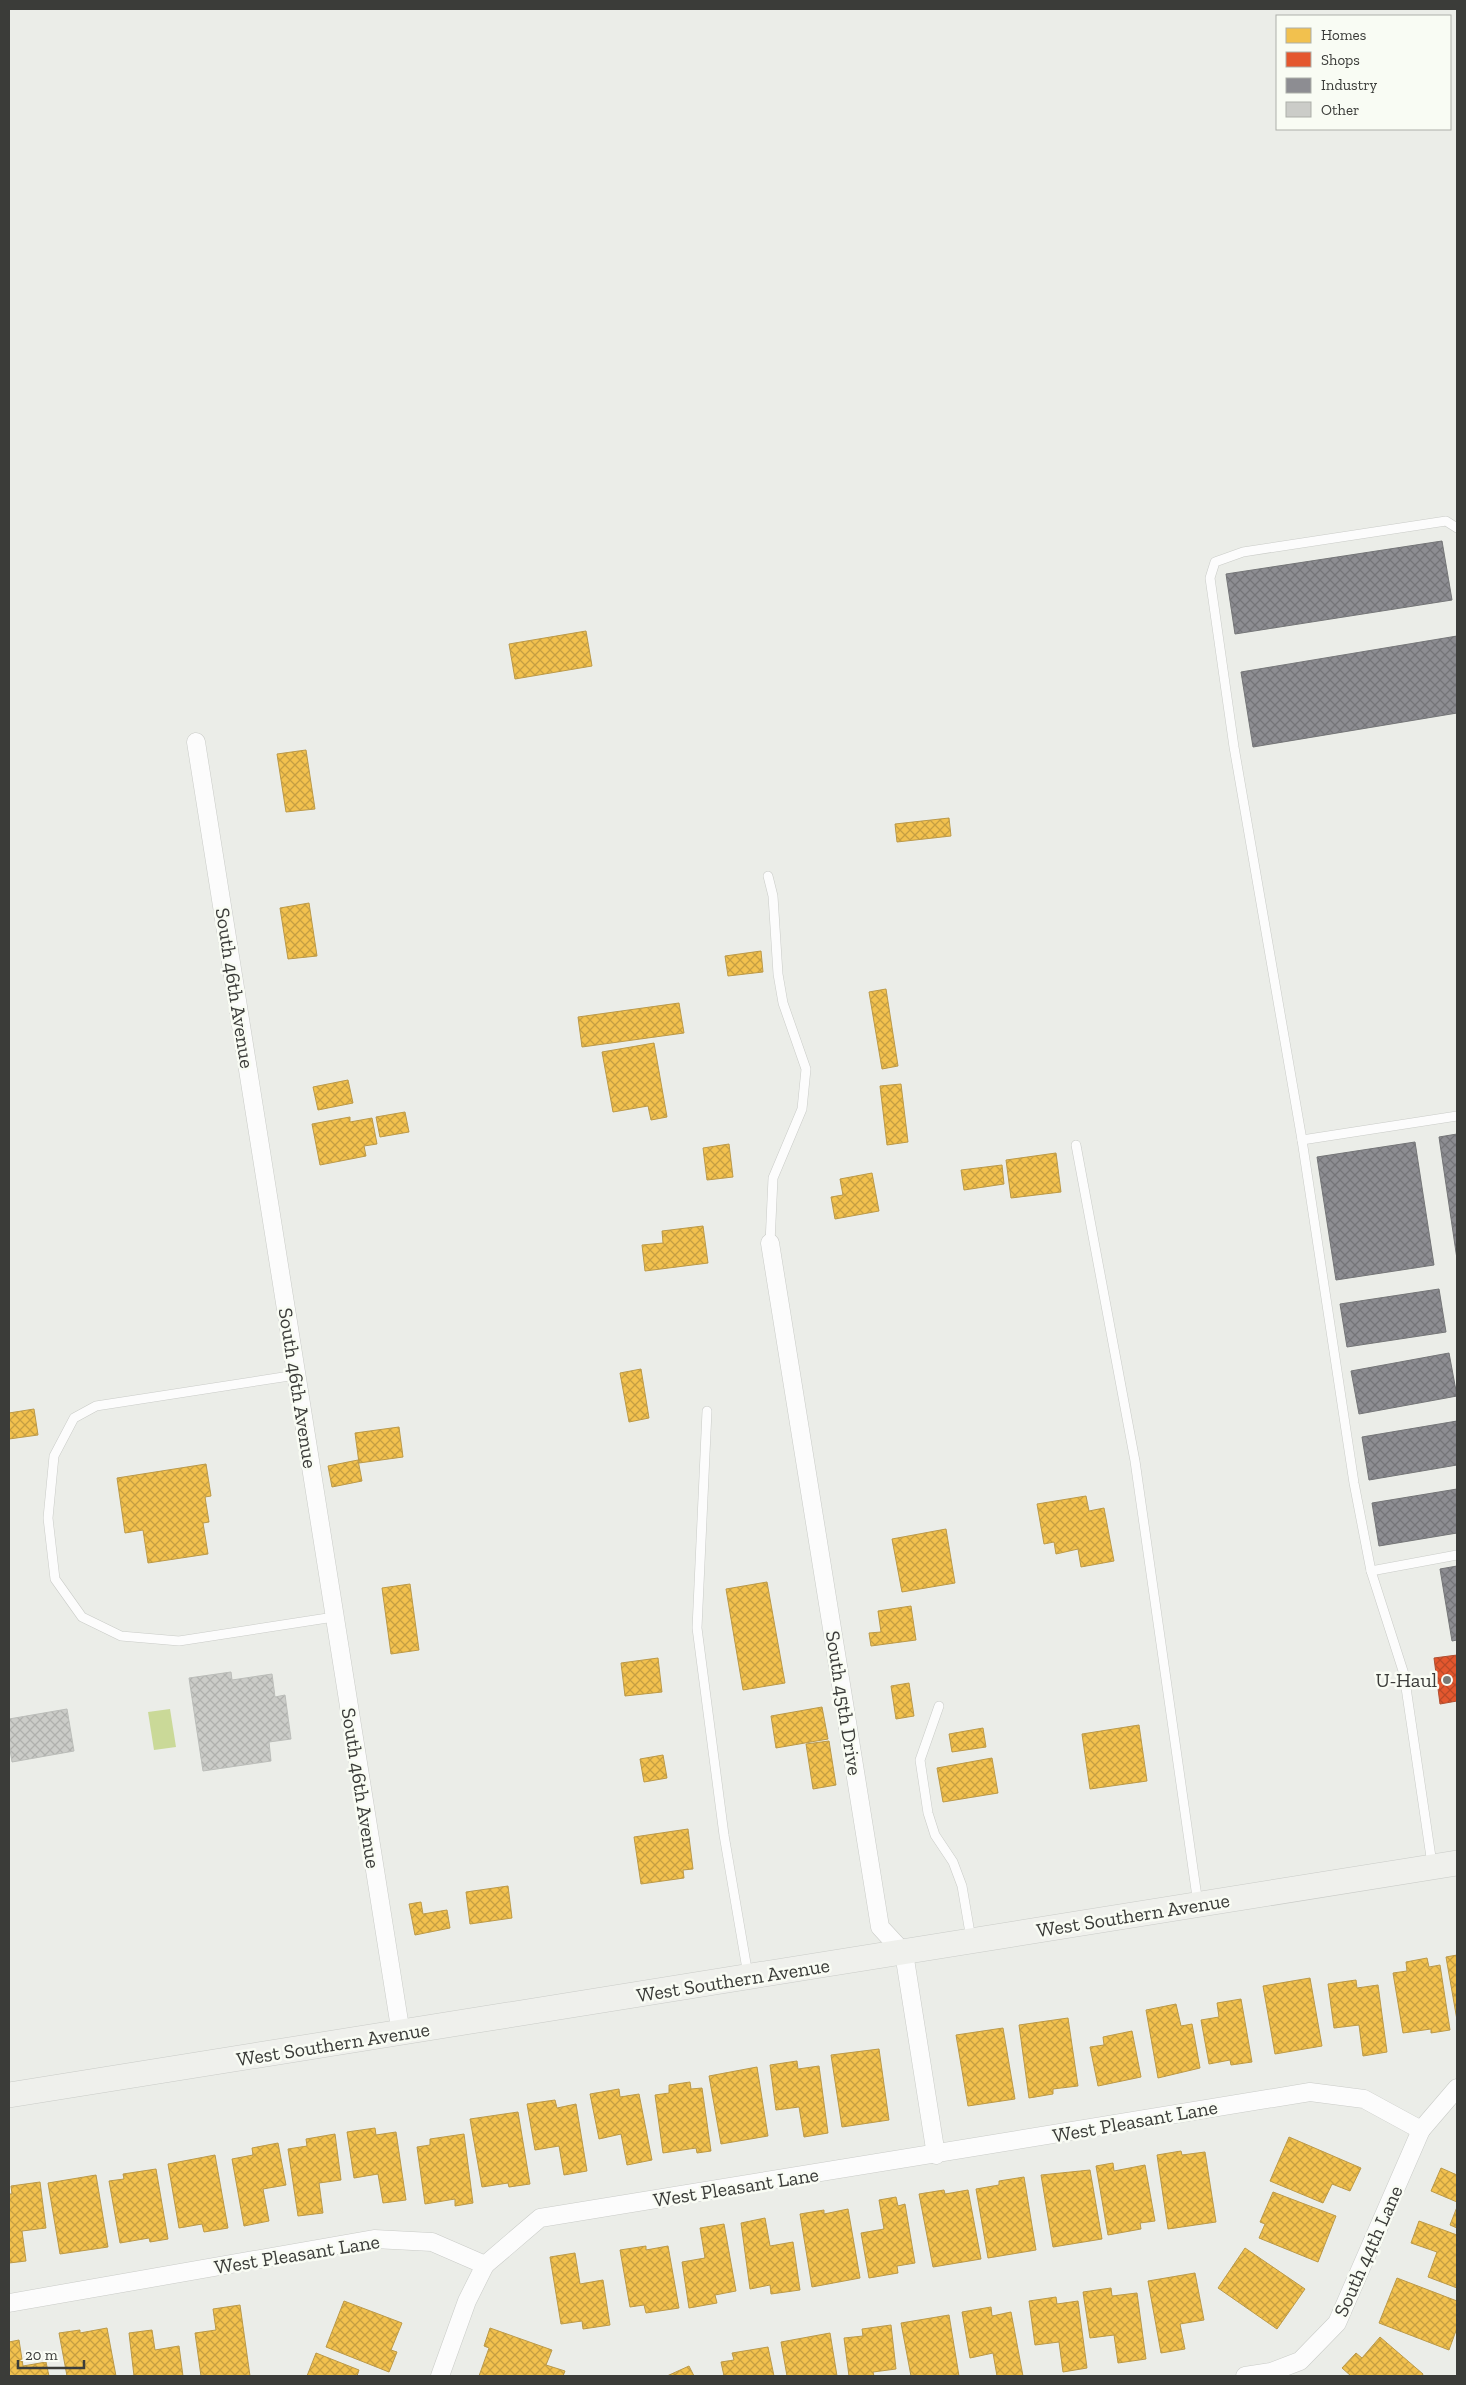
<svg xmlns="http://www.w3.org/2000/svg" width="1466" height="2385" font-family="'Zilla Slab',serif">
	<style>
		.water { fill: #cad998 }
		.homes { fill: url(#homes-cross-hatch); stroke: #bb9948 }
		.shops { fill: url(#shops-cross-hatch); stroke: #b14f31 }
		.industry { fill: url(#industry-cross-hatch); stroke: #747577 }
		.building { fill: url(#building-cross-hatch); stroke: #bbbdb9 }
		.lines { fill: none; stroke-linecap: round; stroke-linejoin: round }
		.lane-casing { stroke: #c9cbc7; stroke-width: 10 }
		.street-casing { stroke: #c9cbc7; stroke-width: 19 }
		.secondary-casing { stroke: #c9cbc7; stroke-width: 26 }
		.lane { stroke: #fcfcfc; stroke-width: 9 }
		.street { stroke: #fcfcfc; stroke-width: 18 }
		.secondary { stroke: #eff0ec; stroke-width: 25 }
		.poi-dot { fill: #797a76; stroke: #f9fcf4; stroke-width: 2 }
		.labels { text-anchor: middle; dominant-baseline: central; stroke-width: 5; stroke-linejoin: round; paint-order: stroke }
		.street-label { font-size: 20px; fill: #3b3c39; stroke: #f9fcf4 }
		.poi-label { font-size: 20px; fill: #3b3c39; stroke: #f9fcf4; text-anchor: end }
	</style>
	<defs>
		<pattern id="homes-cross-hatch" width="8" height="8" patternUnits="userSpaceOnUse" patternTransform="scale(1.25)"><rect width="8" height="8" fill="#f2c14e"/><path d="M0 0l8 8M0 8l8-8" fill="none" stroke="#c59e42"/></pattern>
		<pattern id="shops-cross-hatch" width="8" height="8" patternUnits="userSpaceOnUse" patternTransform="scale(1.25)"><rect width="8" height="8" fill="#e4572e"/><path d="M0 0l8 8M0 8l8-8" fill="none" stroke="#ba4928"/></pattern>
		<pattern id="industry-cross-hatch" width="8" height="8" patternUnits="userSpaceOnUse" patternTransform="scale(1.25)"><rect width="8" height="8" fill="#8d8d92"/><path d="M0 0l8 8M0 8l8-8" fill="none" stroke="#747478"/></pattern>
		<pattern id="building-cross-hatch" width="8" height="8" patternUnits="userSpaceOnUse" patternTransform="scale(1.25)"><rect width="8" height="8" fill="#cbccc8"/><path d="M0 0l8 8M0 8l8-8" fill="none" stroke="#afb0ad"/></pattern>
	</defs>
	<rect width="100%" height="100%" fill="#ebede8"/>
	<polygon class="water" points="170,1709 176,1747 154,1750 148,1712"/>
	<g class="homes">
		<polygon points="586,631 592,666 515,679 509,644"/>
		<polygon points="306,750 315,809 286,812 277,754"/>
		<polygon points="949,818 951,836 897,842 895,824"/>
		<polygon points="309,903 317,956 288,959 280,908"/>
		<polygon points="761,951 763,972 728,976 725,956"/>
		<polygon points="886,989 898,1066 882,1069 869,992"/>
		<polygon points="679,1003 684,1033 582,1047 578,1017"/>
		<polygon points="654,1043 667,1117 651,1120 648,1106 613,1112 602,1052"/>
		<polygon points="348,1080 353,1103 318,1110 313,1087"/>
		<polygon points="901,1084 908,1142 887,1145 880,1086"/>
		<polygon points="405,1112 409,1132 380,1137 376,1117"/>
		<polygon points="350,1117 350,1122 372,1118 377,1144 364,1146 366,1156 320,1165 312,1124"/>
		<polygon points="729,1144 733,1177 707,1180 703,1148"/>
		<polygon points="1056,1153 1061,1192 1011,1198 1006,1160"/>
		<polygon points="1002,1165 1004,1184 964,1190 961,1170"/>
		<polygon points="872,1173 879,1211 835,1219 831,1197 843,1195 840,1179"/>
		<polygon points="703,1226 708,1263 645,1271 642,1245 663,1243 662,1231"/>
		<polygon points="641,1369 649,1418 629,1422 620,1373"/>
		<polygon points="34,1409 38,1435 9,1439 9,1413"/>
		<polygon points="399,1427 403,1457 359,1463 355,1433"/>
		<polygon points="358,1460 362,1481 332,1487 328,1466"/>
		<polygon points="206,1464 211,1496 205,1497 209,1522 203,1523 208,1554 148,1563 143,1530 125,1533 117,1478"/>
		<polygon points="1086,1496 1089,1511 1104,1508 1114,1561 1081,1567 1078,1549 1056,1554 1054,1542 1044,1544 1037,1504"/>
		<polygon points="946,1529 955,1583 902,1592 892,1539"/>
		<polygon points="767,1582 785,1683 743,1690 726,1589"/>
		<polygon points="410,1584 419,1650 391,1654 382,1588"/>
		<polygon points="911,1606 916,1640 871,1646 869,1633 881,1632 878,1611"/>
		<polygon points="658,1658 662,1692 625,1696 621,1663"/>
		<polygon points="909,1683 914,1716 896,1719 891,1686"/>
		<polygon points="822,1707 828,1739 776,1748 771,1716"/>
		<polygon points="1139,1725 1147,1781 1090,1789 1082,1734"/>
		<polygon points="983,1728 986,1747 952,1752 949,1734"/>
		<polygon points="829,1741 836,1785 813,1789 806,1744"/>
		<polygon points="663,1755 667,1778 644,1782 640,1759"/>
		<polygon points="992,1758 998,1793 943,1802 937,1768"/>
		<polygon points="688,1829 693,1869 683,1870 684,1878 641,1884 634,1837"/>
		<polygon points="508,1886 512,1918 470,1924 466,1892"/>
		<polygon points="421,1902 423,1914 447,1910 450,1928 415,1935 409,1904"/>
		<polygon points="1457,1955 1457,2020 1446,1957"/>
		<polygon points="1427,1958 1429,1967 1440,1965 1450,2030 1431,2033 1431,2029 1403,2033 1393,1973 1407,1971 1406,1962"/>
		<polygon points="1310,1978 1322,2046 1275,2054 1263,1986"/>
		<polygon points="1356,1980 1357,1988 1378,1985 1387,2052 1363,2056 1359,2025 1334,2028 1328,1984"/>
		<polygon points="1241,1999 1252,2062 1231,2065 1230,2060 1209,2064 1201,2020 1219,2017 1217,2003"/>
		<polygon points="1176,2004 1181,2026 1192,2024 1200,2068 1158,2078 1146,2010"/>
		<polygon points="1068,2018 1078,2086 1053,2089 1053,2094 1029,2098 1019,2025"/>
		<polygon points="1003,2028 1015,2099 968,2106 956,2035"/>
		<polygon points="1132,2031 1141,2077 1098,2086 1090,2047 1104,2045 1103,2037"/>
		<polygon points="879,2049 889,2120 842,2127 831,2055"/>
		<polygon points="797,2061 798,2069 819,2066 828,2133 804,2137 799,2107 776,2110 770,2065"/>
		<polygon points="757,2067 768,2136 721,2144 709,2076"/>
		<polygon points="690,2082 691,2089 702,2088 711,2151 697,2153 696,2148 663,2153 655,2095 669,2093 669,2085"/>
		<polygon points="619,2089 620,2097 639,2094 652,2160 627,2165 621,2134 599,2139 590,2094"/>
		<polygon points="555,2100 557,2108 576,2104 587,2171 564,2175 559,2146 535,2150 527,2104"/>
		<polygon points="518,2112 530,2184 509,2187 508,2183 482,2187 470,2119"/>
		<polygon points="375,2128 376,2135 396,2132 406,2200 383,2203 378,2174 354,2178 347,2132"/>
		<polygon points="335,2134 341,2180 319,2183 323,2213 298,2216 288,2149 307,2146 306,2139"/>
		<polygon points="464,2134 473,2203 455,2206 455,2199 425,2204 417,2147 430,2145 430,2139"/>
		<polygon points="1289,2137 1361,2168 1350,2191 1332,2184 1323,2203 1270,2181"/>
		<polygon points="278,2143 286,2185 263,2189 269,2221 244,2226 232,2159 253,2155 252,2148"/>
		<polygon points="1181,2151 1182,2155 1205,2152 1216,2222 1168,2229 1157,2155"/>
		<polygon points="215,2155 228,2228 204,2232 202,2224 179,2228 168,2164"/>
		<polygon points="1113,2163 1114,2171 1145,2165 1155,2221 1140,2223 1141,2229 1108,2235 1096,2166"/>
		<polygon points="1441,2168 1457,2175 1457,2202 1431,2191"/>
		<polygon points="156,2169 168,2239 150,2242 149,2238 120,2243 109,2181 124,2179 123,2174"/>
		<polygon points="1090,2170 1102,2239 1053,2247 1041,2175"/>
		<polygon points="96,2175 108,2247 60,2254 48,2183"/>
		<polygon points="1024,2177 1036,2250 988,2258 976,2189 999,2185 999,2181"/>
		<polygon points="40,2182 46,2228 22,2231 26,2261 9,2263 9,2194 12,2194 11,2186"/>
		<polygon points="944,2190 945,2194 968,2190 981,2259 933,2267 919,2194"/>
		<polygon points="1273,2192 1336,2216 1318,2262 1259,2238 1265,2224 1260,2222"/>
		<polygon points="896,2197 898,2206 905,2204 915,2263 897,2266 898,2273 869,2278 861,2233 884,2229 879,2200"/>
		<polygon points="1457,2207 1457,2228 1450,2225"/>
		<polygon points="848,2209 860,2278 812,2287 800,2214 824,2210 824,2214"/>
		<polygon points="765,2218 770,2246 793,2242 800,2290 771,2294 770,2285 750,2289 741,2223"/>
		<polygon points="1419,2221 1457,2235 1457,2288 1428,2277 1437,2252 1411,2243"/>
		<polygon points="724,2224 736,2291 715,2295 717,2303 689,2308 682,2262 705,2258 700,2228"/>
		<polygon points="646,2246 646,2250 668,2246 679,2308 646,2313 644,2305 630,2307 620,2250"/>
		<polygon points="1245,2248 1305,2289 1277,2329 1218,2288"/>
		<polygon points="575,2253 580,2284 603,2280 610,2325 583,2329 582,2321 561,2324 550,2257"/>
		<polygon points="1195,2273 1204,2320 1180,2324 1185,2349 1161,2353 1148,2281"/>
		<polygon points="1397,2278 1457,2301 1457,2328 1449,2350 1379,2323"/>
		<polygon points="1111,2288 1112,2296 1137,2293 1146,2359 1118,2363 1114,2335 1090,2338 1083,2292"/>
		<polygon points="1056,2297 1057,2304 1078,2301 1087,2368 1063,2372 1059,2342 1035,2345 1029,2301"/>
		<polygon points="344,2301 402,2323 391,2350 397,2352 389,2372 326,2347"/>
		<polygon points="240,2305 250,2376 201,2376 195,2333 216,2330 213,2309"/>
		<polygon points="991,2307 992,2316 1011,2312 1023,2376 997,2376 993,2353 970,2358 962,2312"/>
		<polygon points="949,2315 959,2376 911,2376 901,2323"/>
		<polygon points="891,2325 896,2369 873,2372 874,2376 849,2376 844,2338 863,2336 862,2329"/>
		<polygon points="107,2328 116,2376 67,2376 59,2333 80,2330 80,2333"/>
		<polygon points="490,2328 552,2350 546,2365 565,2371 563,2376 479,2376 489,2348 484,2346"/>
		<polygon points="152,2330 155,2350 179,2346 183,2376 134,2376 129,2333"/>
		<polygon points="830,2333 837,2376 787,2376 781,2342"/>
		<polygon points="1380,2337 1423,2374 1422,2376 1351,2376 1342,2368 1356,2353 1362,2358"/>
		<polygon points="19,2340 23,2366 46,2362 49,2376 9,2376 9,2342"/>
		<polygon points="768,2347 774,2376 724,2376 721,2362 734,2360 732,2353"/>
		<polygon points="316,2353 359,2370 357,2376 307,2376"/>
		<polygon points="689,2366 694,2376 667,2376"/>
	</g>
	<polygon class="shops" points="1457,1655 1457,1701 1440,1704 1434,1658"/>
	<g class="industry">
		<polygon points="1442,541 1452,600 1235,634 1226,574"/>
		<polygon points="1457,636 1457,713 1253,747 1241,672"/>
		<polygon points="1457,1134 1457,1259 1439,1137"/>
		<polygon points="1415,1142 1434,1265 1336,1280 1317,1157"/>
		<polygon points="1439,1289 1446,1332 1347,1347 1340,1304"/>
		<polygon points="1449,1353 1457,1396 1359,1414 1351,1371"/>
		<polygon points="1457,1421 1457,1465 1369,1480 1362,1437"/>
		<polygon points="1457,1489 1457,1533 1379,1546 1372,1503"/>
		<polygon points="1457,1566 1457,1640 1452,1641 1440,1569"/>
	</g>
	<g class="building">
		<polygon points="231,1672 232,1680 272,1674 275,1697 285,1695 291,1739 269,1742 271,1761 203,1771 189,1678"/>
		<polygon points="67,1709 74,1751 12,1762 9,1743 9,1719"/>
	</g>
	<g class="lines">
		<defs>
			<g id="lane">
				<polyline points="768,876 773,896 778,974 783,1003 806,1069 802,1109 773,1178 770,1243"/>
				<polyline points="1302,1140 1457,1116"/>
				<polyline points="1076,1145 1135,1461 1198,1904"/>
				<polyline points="296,1375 96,1406 74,1418 54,1456 48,1518 55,1579 82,1617 121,1636 179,1641 334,1617"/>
				<polyline points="707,1411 697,1628 724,1835 748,1975"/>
				<polyline points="1371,1571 1457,1555"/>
				<polyline points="939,1706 920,1760 928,1813 935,1835 953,1862 962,1886 971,1939"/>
				<polyline points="1432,1864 1404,1674 1371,1571 1354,1483 1302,1140 1234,747 1210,578 1215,562 1243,552 1446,521 1457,528"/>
			</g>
			<g id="street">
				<polyline points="196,742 401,2034"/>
				<polyline points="770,1243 880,1927 904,1953 936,2155"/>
				<polyline points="9,2303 374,2239 432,2242 485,2265 540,2218 1310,2092 1364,2099 1421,2130 1457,2088"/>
				<polyline points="440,2376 467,2301 485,2265"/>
				<polyline points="1245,2376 1271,2372 1300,2361 1337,2323 1421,2130"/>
			</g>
			<polyline id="secondary" points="9,2095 1457,1863"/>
		</defs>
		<use href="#lane" class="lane-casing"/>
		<use href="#street" class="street-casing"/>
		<use href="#secondary" class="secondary-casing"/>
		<use href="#lane" class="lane"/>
		<use href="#street" class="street"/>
		<use href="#secondary" class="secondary"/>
	</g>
	<circle class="poi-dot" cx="1447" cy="1680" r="5"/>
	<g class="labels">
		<g class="street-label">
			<text transform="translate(235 988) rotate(81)">South 46th Avenue</text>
			<text transform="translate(298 1388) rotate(81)">South 46th Avenue</text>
			<text transform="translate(844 1703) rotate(81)">South 45th Drive</text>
			<text transform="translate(361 1788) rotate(81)">South 46th Avenue</text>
			<text transform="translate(1133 1915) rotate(-9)">West Southern Avenue</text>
			<text transform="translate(733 1980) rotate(-9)">West Southern Avenue</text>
			<text transform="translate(333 2044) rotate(-9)">West Southern Avenue</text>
			<text transform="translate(1135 2121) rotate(-10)">West Pleasant Lane</text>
			<text transform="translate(736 2187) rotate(-9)">West Pleasant Lane</text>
			<text transform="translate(1368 2251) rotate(-66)">South 44th Lane</text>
			<text transform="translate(297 2254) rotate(-9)">West Pleasant Lane</text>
		</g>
		<g class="poi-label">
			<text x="1437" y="1680">U-Haul</text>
		</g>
	</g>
	<rect width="1466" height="2385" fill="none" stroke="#3b3c39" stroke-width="20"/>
	<rect x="1276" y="15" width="175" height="115" fill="#f9fcf4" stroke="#adafa9"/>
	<rect x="1286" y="28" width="25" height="15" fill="#f2c14e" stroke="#adafa9"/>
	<text x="1321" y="40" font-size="15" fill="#3b3c39">Homes</text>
	<rect x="1286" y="52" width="25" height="15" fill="#e4572e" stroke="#adafa9"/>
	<text x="1321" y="65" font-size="15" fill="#3b3c39">Shops</text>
	<rect x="1286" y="78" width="25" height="15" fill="#8d8d92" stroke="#adafa9"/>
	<text x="1321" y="90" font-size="15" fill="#3b3c39">Industry</text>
	<rect x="1286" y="102" width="25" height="15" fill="#cbccc8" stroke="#adafa9"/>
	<text x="1321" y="115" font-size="15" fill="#3b3c39">Other</text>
	<path d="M18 2360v8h66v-8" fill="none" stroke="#3b3c39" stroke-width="2.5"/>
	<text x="25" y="2360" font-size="15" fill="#3b3c39" stroke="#f9fcf4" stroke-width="4" paint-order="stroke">20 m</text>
</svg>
